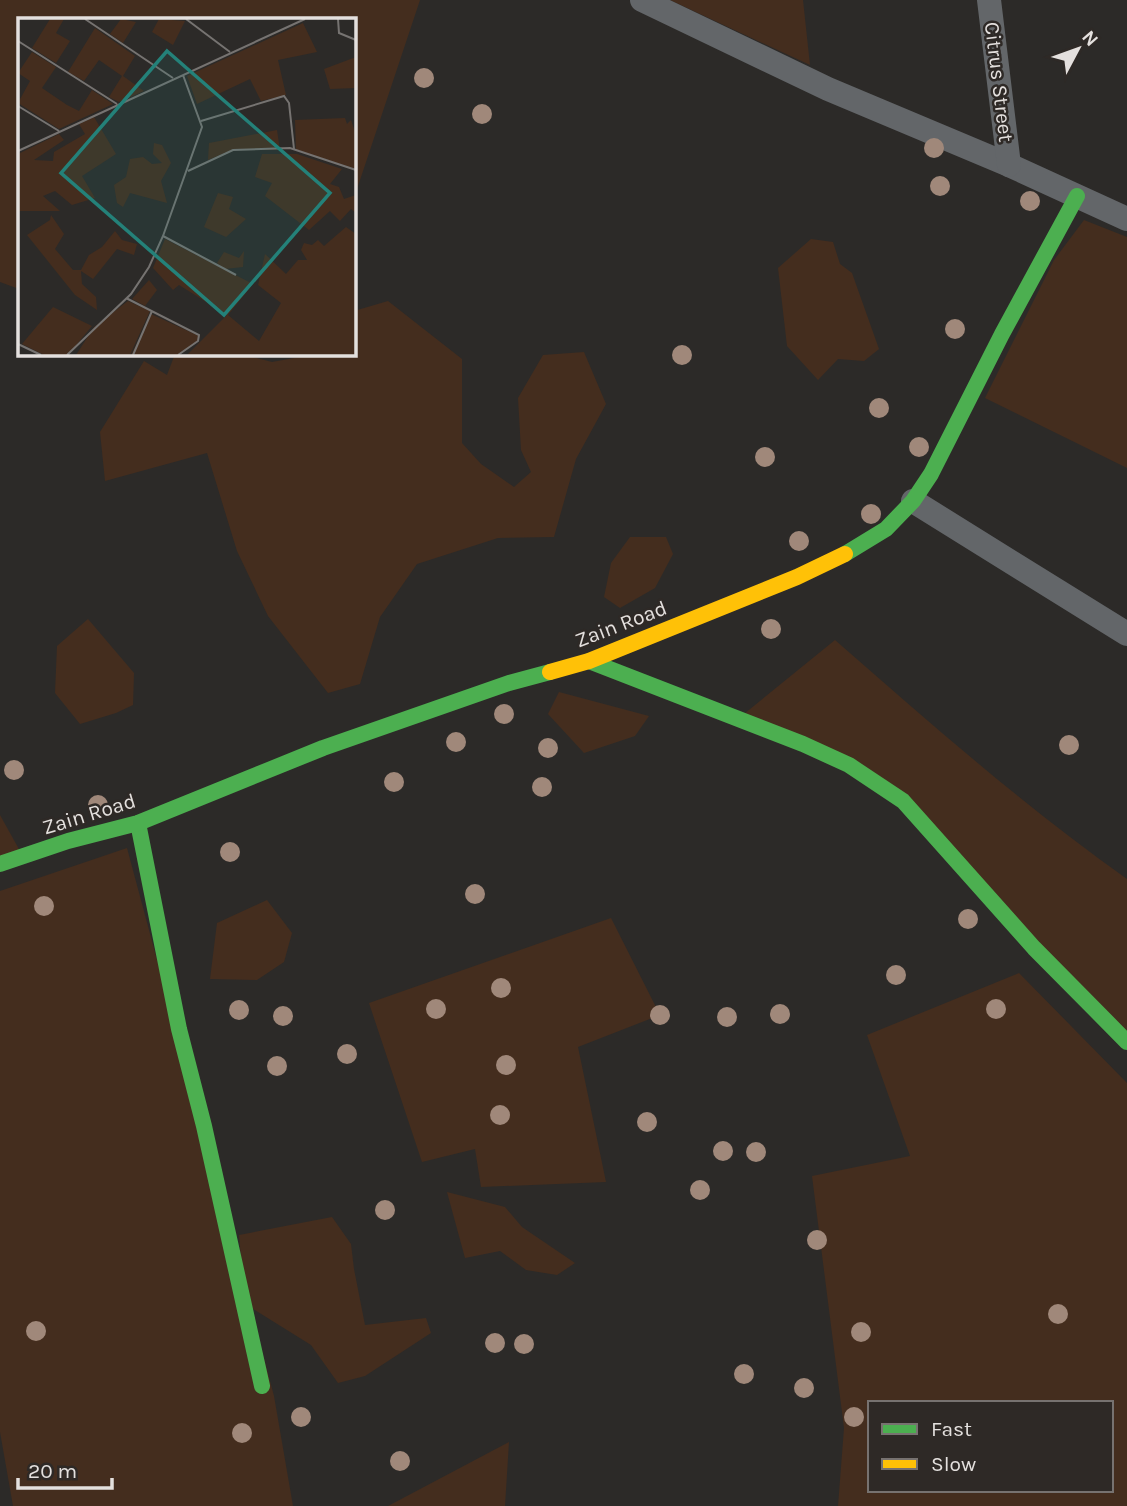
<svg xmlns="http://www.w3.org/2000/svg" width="1127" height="1506" font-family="Karla,sans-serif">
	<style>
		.green { fill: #442d1e; fill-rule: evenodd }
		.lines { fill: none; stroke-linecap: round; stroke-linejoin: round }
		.street { stroke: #636669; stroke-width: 24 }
		.fast { stroke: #4caf50; stroke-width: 16 }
		.slow { stroke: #ffc107; stroke-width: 16 }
		.tree { fill: #a0887a }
		.labels { text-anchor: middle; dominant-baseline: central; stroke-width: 5; stroke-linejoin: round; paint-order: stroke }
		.street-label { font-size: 21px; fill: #e4e0de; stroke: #2e2926 }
		.inset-road { fill: none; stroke: #767371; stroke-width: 2 }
		.view { fill: #248179; fill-opacity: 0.15; stroke: #248179; stroke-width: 3.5 }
		.inset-edge { fill: none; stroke: #e4e0de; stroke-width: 3.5 }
	</style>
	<rect width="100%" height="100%" fill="#2c2a28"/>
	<g class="green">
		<polygon points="0,0 420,0 354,198 354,19 19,19 19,289 0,282"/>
		<polygon points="670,0 803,0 810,65"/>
		<polygon points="1084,220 1127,237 1127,468 985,398 1054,260"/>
		<polygon points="811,239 833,242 840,264 852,273 879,349 864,361 838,359 818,380 787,346 778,268"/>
		<polygon points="388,301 462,359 462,443 481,464 514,487 531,472 521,450 518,398 543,355 584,352 606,404 576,459 554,537 498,538 417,564 380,617 360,684 328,693 268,616 237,551 207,453 105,481 100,432 144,361 167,375 175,354 241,354 272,362 316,354 354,354 354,311"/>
		<polygon points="630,537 666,537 673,554 655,588 620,608 604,597 611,563"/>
		<polygon points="88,619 134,673 133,705 116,713 80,724 55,693 57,646"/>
		<path d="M835 640C930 723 1024 806 1127 879V1047L904 798 739 718Z"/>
		<polygon points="559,692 649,716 635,736 584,753 548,714"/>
		<polygon points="0,815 25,860 0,870"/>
		<polygon points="127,848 274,1396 293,1506 13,1506 0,1432 0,891"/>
		<polygon points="267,900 292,933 284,962 257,980 210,979 217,923"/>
		<polygon points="611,918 660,1015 578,1047 606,1182 481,1187 475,1149 422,1162 369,1003"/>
		<path d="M1019 973 1127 1083V1506H838L844 1428 812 1176 910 1156 867 1035ZM870 1403H1111V1490H870Z"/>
		<polygon points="447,1192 505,1207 522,1227 575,1263 557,1275 526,1270 500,1251 465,1258"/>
		<polygon points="332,1217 351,1244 354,1269 365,1325 426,1318 431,1333 365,1376 338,1383 311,1345 245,1304 239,1235"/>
		<polygon points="509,1442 505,1506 388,1506"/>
	</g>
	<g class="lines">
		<g class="street">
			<polyline points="642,0 828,89 1009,165 1127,219"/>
			<polyline points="989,0 1009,165"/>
			<polyline points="913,501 1127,634"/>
		</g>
		<g class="fast">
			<polyline points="845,554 886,529 913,501 931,474 1002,334 1077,196"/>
			<polyline points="589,661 803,744 849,765 903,801 1034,948 1127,1042"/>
			<polyline points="138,823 179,1029 204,1126 262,1386"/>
			<polyline points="0,864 68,841 138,823 323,748 509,683 550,672"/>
		</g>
		<polyline class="slow" points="550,672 589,661 797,577 845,554"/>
	</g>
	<g class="tree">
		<circle cx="424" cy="78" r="10"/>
		<circle cx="482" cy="114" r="10"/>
		<circle cx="934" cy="148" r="10"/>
		<circle cx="940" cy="186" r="10"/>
		<circle cx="1030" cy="201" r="10"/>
		<circle cx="955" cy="329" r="10"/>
		<circle cx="682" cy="355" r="10"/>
		<circle cx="879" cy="408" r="10"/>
		<circle cx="919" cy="447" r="10"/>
		<circle cx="765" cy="457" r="10"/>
		<circle cx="871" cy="514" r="10"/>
		<circle cx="799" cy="541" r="10"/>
		<circle cx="771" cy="629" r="10"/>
		<circle cx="504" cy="714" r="10"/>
		<circle cx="456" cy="742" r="10"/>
		<circle cx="1069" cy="745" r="10"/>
		<circle cx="548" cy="748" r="10"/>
		<circle cx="14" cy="770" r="10"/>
		<circle cx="394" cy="782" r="10"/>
		<circle cx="542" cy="787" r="10"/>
		<circle cx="98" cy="805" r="10"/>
		<circle cx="230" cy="852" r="10"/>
		<circle cx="475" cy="894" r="10"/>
		<circle cx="44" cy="906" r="10"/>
		<circle cx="968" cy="919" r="10"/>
		<circle cx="896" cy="975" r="10"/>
		<circle cx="501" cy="988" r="10"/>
		<circle cx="436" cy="1009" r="10"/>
		<circle cx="996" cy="1009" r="10"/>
		<circle cx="239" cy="1010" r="10"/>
		<circle cx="780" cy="1014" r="10"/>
		<circle cx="660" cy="1015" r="10"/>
		<circle cx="283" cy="1016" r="10"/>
		<circle cx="727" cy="1017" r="10"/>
		<circle cx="347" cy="1054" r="10"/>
		<circle cx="506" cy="1065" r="10"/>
		<circle cx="277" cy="1066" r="10"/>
		<circle cx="500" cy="1115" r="10"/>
		<circle cx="647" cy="1122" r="10"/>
		<circle cx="723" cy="1151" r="10"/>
		<circle cx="756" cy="1152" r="10"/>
		<circle cx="700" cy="1190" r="10"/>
		<circle cx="385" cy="1210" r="10"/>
		<circle cx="817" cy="1240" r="10"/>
		<circle cx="1058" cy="1314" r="10"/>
		<circle cx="36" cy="1331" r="10"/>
		<circle cx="861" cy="1332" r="10"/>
		<circle cx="495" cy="1343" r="10"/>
		<circle cx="524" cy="1344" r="10"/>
		<circle cx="744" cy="1374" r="10"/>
		<circle cx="804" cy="1388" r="10"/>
		<circle cx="301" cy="1417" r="10"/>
		<circle cx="854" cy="1417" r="10"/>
		<circle cx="242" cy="1433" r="10"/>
		<circle cx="400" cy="1461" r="10"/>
	</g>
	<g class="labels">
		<g class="street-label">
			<text transform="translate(999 82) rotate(83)">Citrus Street</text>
			<text transform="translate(621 624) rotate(-21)">Zain Road</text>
			<text transform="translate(89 814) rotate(-17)">Zain Road</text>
		</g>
	</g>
	<g transform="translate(18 18)">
		<rect width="338" height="338" fill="#2c2a28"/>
		<path d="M32 1H46L38 15 52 23 38 45 14 30ZM103 1 118 4 105 25 92 16ZM141 1 167 3 155 27 134 14ZM285 5 299 34 260 42 268 77 243 83 232 61 179 86 169 58ZM77 10 117 38 105 58 126 73 101 84 91 79 104 58 81 42 66 63 50 54ZM14 34 38 49 24 70 49 87 61 93 74 72 95 86 41 111 0 85 12 63 0 55ZM338 39V70L312 71 306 51ZM76 99 98 136 64 158 77 180 54 187 37 173 25 178 42 193H0V136L41 116 46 122 16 142 35 143 36 134 67 116 61 106ZM327 100 329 106 333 102 338 117V151L278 132 277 102ZM259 112 262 132H214L190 142 191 125ZM136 125 144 127 153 145 143 163 149 185 112 175 105 189 99 185 96 167 108 159 112 141 125 139 134 146 144 145 135 136ZM244 136H279L324 151 312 166 321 169 326 181 338 177V195L333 191 322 203 312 193 291 212 247 178 254 165 237 159ZM200 175 215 179 211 191 228 201 208 219 186 209ZM33 197 46 216 37 231 55 252H63L71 237 84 229 97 213 104 222 119 226 116 237 99 231 75 261 63 253 64 266 78 279 79 292 57 277 9 217 32 202ZM328 209 338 216V337H169L209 297 161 267 155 272 135 250 147 221 235 266 210 297 241 323 263 285 240 267 247 236 268 256 280 242H289L283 232 286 225 294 227 300 222 306 228ZM226 233 225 249 207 251 199 245 206 234 221 240ZM131 262 139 272 127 288 114 281ZM110 283 132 293 112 337H58L76 309ZM35 289 74 308 50 337H26L4 326ZM133 296 181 318V322L160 337H113Z" fill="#442d1e"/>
		<path class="inset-road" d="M67 1 155 60M168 1 212 34M320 1 321 15 338 22M0 23 99 86M0 88 41 113M183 103 266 78 271 85 276 131M0 133 287 1M170 153 215 132 272 130 338 152M145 218 218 257M108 280 181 317 180 323 160 337M0 326 23 337M49 337 113 276 131 249 145 218 184 109 165 57M115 337 134 293"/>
		<path class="view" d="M149 33 312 175 206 297 43 155Z"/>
		<rect width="338" height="338" class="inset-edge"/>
	</g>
	<rect x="868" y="1401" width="245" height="91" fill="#2e2926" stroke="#777270" stroke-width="2"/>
	<rect x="882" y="1424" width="35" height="10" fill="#4caf50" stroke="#777270" stroke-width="2"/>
	<text x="931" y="1436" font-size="21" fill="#e4e0de">Fast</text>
	<rect x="882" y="1459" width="35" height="10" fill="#ffc107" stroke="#777270" stroke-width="2"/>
	<text x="931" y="1471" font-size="21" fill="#e4e0de">Slow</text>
	<g transform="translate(1078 49) rotate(49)" stroke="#2e2926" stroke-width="5" paint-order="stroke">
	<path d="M0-5L12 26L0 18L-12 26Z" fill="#e4e0de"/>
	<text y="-10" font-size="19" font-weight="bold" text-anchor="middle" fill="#e4e0de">N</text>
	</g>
	<path d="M18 1478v10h94v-10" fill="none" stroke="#e4e0de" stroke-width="3.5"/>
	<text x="28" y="1478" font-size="21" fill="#e4e0de" stroke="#2e2926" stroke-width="5" paint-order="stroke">20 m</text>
</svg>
